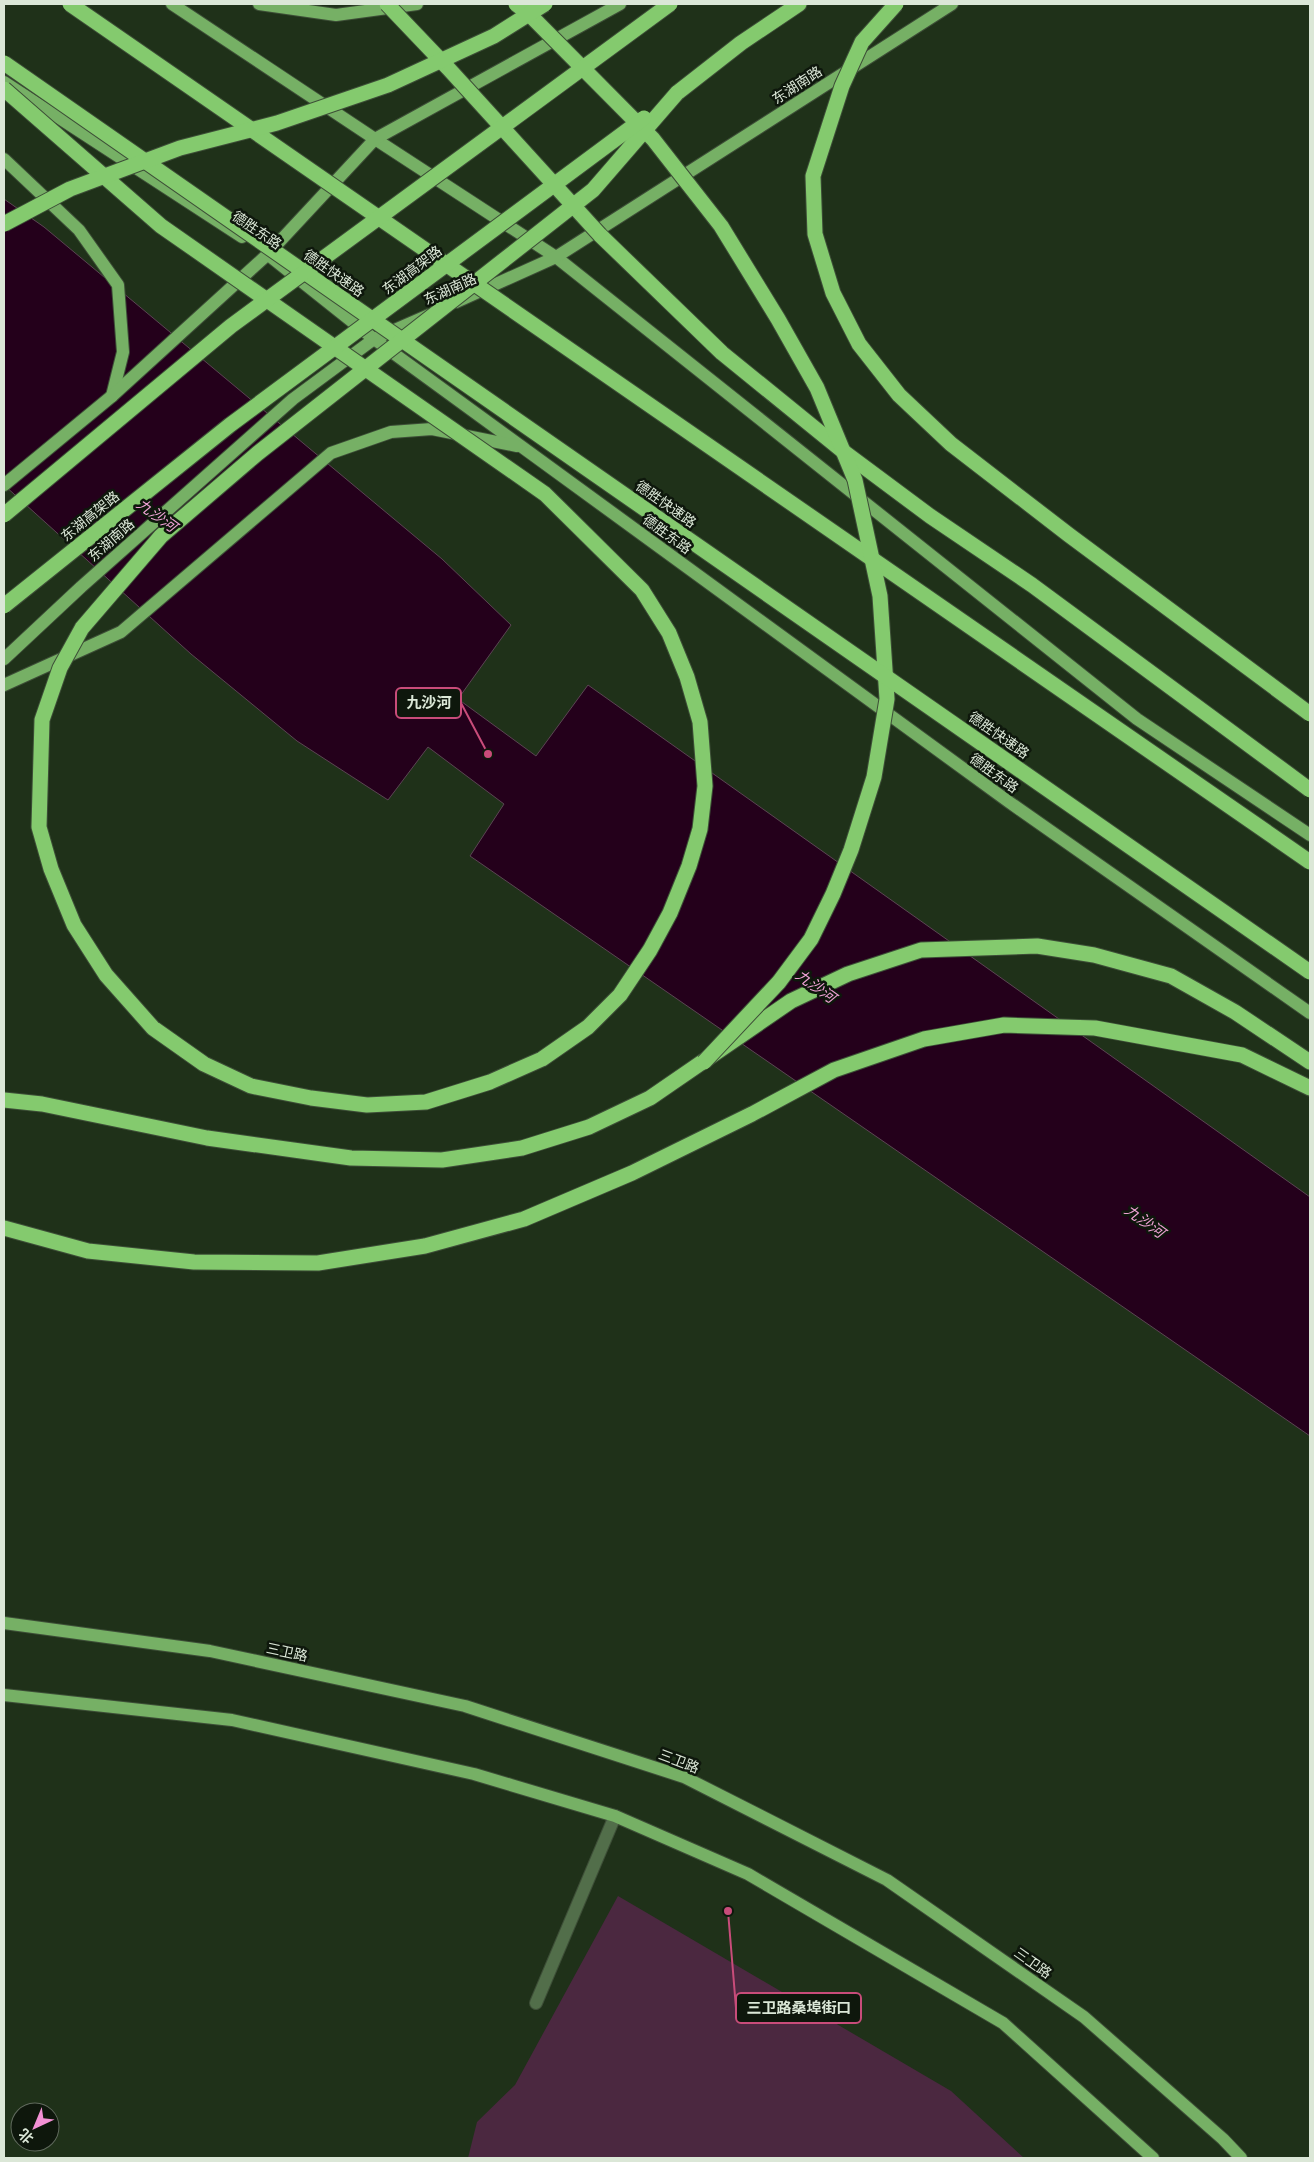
<svg xmlns="http://www.w3.org/2000/svg" width="1314" height="2162" font-family="'Source Serif 4','Noto Sans SC',serif">
	<style>
		.green { fill: #4b2840 }
		.water { fill: #24001b; stroke: #5b4553 }
		.lines { fill: none; stroke-linecap: round; stroke-linejoin: round }
		.minor-casing { stroke: #3d4e37; stroke-width: 14 }
		.major-casing { stroke: #3d4e37; stroke-width: 14 }
		.highway-casing { stroke: #3d4e37; stroke-width: 17 }
		.minor { stroke: #526e4a; stroke-width: 12 }
		.major { stroke: #76b065; stroke-width: 12 }
		.highway { stroke: #84ca6e; stroke-width: 15 }
		.highway-bridge-casing { stroke: #3d4e37; stroke-width: 17; stroke-linecap: butt }
		.highway-bridge { stroke: #84ca6e; stroke-width: 15 }
		.labels { text-anchor: middle; dominant-baseline: central; stroke-width: 5; stroke-linejoin: round; paint-order: stroke }
		.street-label { font-size: 14px; fill: #dbe7d7; stroke: #0e170c }
		.water-label { font-size: 15px; font-style: italic; fill: #f0a2d6; stroke: #0e170c }
		.leader { fill: none; stroke: #c84c7a; stroke-width: 2 }
		.callout-dot { fill: #c84c7a; stroke: #0e170c; stroke-width: 2 }
		.callout { fill: #0e170c; stroke: #c84c7a; stroke-width: 2 }
		.callout-label { font-size: 15px; text-anchor: middle; font-weight: bold; fill: #dbe7d7 }
	</style>
	<rect width="100%" height="100%" fill="#1f3119"/>
	<polygon class="green" points="618,1896 951,2091 1024,2158 468,2158 477,2122 515,2085"/>
	<polygon class="water" points="4,199 44,227 442,559 511,625 458,699 536,756 588,685 1310,1197 1310,1436 470,856 504,804 428,747 388,800 297,741 191,654 4,485"/>
	<g class="lines">
		<defs>
			<polyline id="minor" points="536,2003 615,1816"/>
			<g id="major">
				<polyline points="172,4 375,139 556,257 1137,719 1310,835"/>
				<polyline points="259,4 336,15 417,4"/>
				<polyline points="4,82 242,237"/>
				<polyline points="4,159 79,230 118,285 123,352 112,396"/>
				<polyline points="271,257 374,339 1009,802 1310,1013"/>
				<polyline points="456,302 556,257 952,4"/>
				<polyline points="4,485 112,396 268,254 375,139 620,4"/>
				<polyline points="4,659 81,587 293,399 374,339 429,315"/>
				<polyline points="4,685 121,632 331,453 391,432 432,429 517,446"/>
				<polyline points="4,1623 210,1651 465,1706 684,1777 887,1880 1084,2017 1223,2139 1241,2158"/>
				<polyline points="4,1695 232,1720 474,1774 615,1816 748,1874 1003,2023 1153,2158"/>
			</g>
			<g id="highway">
				<polyline points="677,93 741,43 799,4"/>
				<polyline points="4,1100 42,1104 207,1138 351,1158 442,1160 522,1148 589,1127 650,1098 791,1001 848,974 921,950 1037,946 1094,955 1171,976 1235,1012 1310,1062"/>
				<polyline points="4,1228 88,1251 194,1262 318,1263 425,1246 524,1219 632,1173 752,1114 834,1070 924,1039 1004,1025 1095,1028 1242,1055 1310,1088"/>
			</g>
		</defs>
		<use href="#minor" class="minor-casing"/>
		<use href="#major" class="major-casing"/>
		<use href="#highway" class="highway-casing"/>
		<use href="#minor" class="minor"/>
		<use href="#major" class="major"/>
		<use href="#highway" class="highway"/>
		<defs>
			<g id="highway-bridge">
				<polyline points="70,4 1310,862"/>
				<polyline points="387,4 448,68 600,235 722,353 844,452 930,516 1032,585 1310,790"/>
				<polyline points="516,4 529,14 653,139 721,226 778,319 817,388 855,480 880,596 887,699 874,777 851,850 833,894 811,939 779,982 704,1062"/>
				<polyline points="896,4 862,42 842,86 813,176 815,234 833,293 859,344 899,395 951,444 1069,535 1310,714"/>
				<polyline points="4,63 1310,972"/>
				<polyline points="4,89 161,226 545,494 642,590 669,633 687,677 700,722 705,786 700,829 689,866 670,913 650,950 620,995 588,1027 542,1059 490,1082 426,1102 367,1105 311,1098 251,1086 204,1064 153,1028 106,975 74,925 51,869 39,827 42,720 60,668 82,628 161,536 258,453 593,190 677,93"/>
				<polyline points="4,224 70,189 180,148 277,123 388,85 494,36 545,4"/>
				<polyline points="4,515 231,326 670,4"/>
				<polyline points="4,606 230,425 644,118"/>
			</g>
		</defs>
		<use href="#highway-bridge" class="highway-bridge-casing"/>
		<use href="#highway-bridge" class="highway-bridge"/>
	</g>
	<g class="labels">
		<g class="street-label">
			<text transform="translate(797 85) rotate(-33)">东湖南路</text>
			<text transform="translate(257 230) rotate(34)">德胜东路</text>
			<text transform="translate(412 270) rotate(-37)">东湖高架路</text>
			<text transform="translate(334 273) rotate(35)">德胜快速路</text>
			<text transform="translate(450 289) rotate(-24)">东湖南路</text>
			<text transform="translate(666 504) rotate(35)">德胜快速路</text>
			<text transform="translate(90 516) rotate(-39)">东湖高架路</text>
			<text transform="translate(667 534) rotate(36)">德胜东路</text>
			<text transform="translate(111 540) rotate(-41)">东湖南路</text>
			<text transform="translate(999 735) rotate(35)">德胜快速路</text>
			<text transform="translate(994 773) rotate(36)">德胜东路</text>
			<text transform="translate(287 1652) rotate(12)">三卫路</text>
			<text transform="translate(679 1761) rotate(21)">三卫路</text>
			<text transform="translate(1033 1963) rotate(35)">三卫路</text>
		</g>
		<g class="water-label">
			<text transform="translate(157 515) rotate(36)">九沙河</text>
			<text transform="translate(816 986) rotate(36)">九沙河</text>
			<text transform="translate(1145 1221) rotate(36)">九沙河</text>
		</g>
	</g>
	<path class="leader" d="M488 754L461 703M728 1911L736 2008"/>
	<g class="callout-dot">
		<circle cx="488" cy="754" r="5"/>
		<circle cx="728" cy="1911" r="5"/>
	</g>
	<g class="callout">
		<rect x="396" y="688" width="65" height="30" rx="5"/>
		<rect x="736" y="1993" width="125" height="30" rx="5"/>
	</g>
	<g class="callout-label">
		<text x="429" y="708">九沙河</text>
		<text x="799" y="2013">三卫路桑埠街口</text>
	</g>
	<rect width="1314" height="2162" fill="none" stroke="#dbe7d7" stroke-width="10"/>
	<g transform="translate(35 2127) rotate(224)"><circle r="24" fill="#0e170c" stroke="#606a5d"/>
	<path d="M0-4L9 19L0 12L-9 19Z" fill="#f391d5"/>
	<text y="-8" font-size="14" font-weight="bold" text-anchor="middle" fill="#dbe7d7">北</text>
	</g>
</svg>
